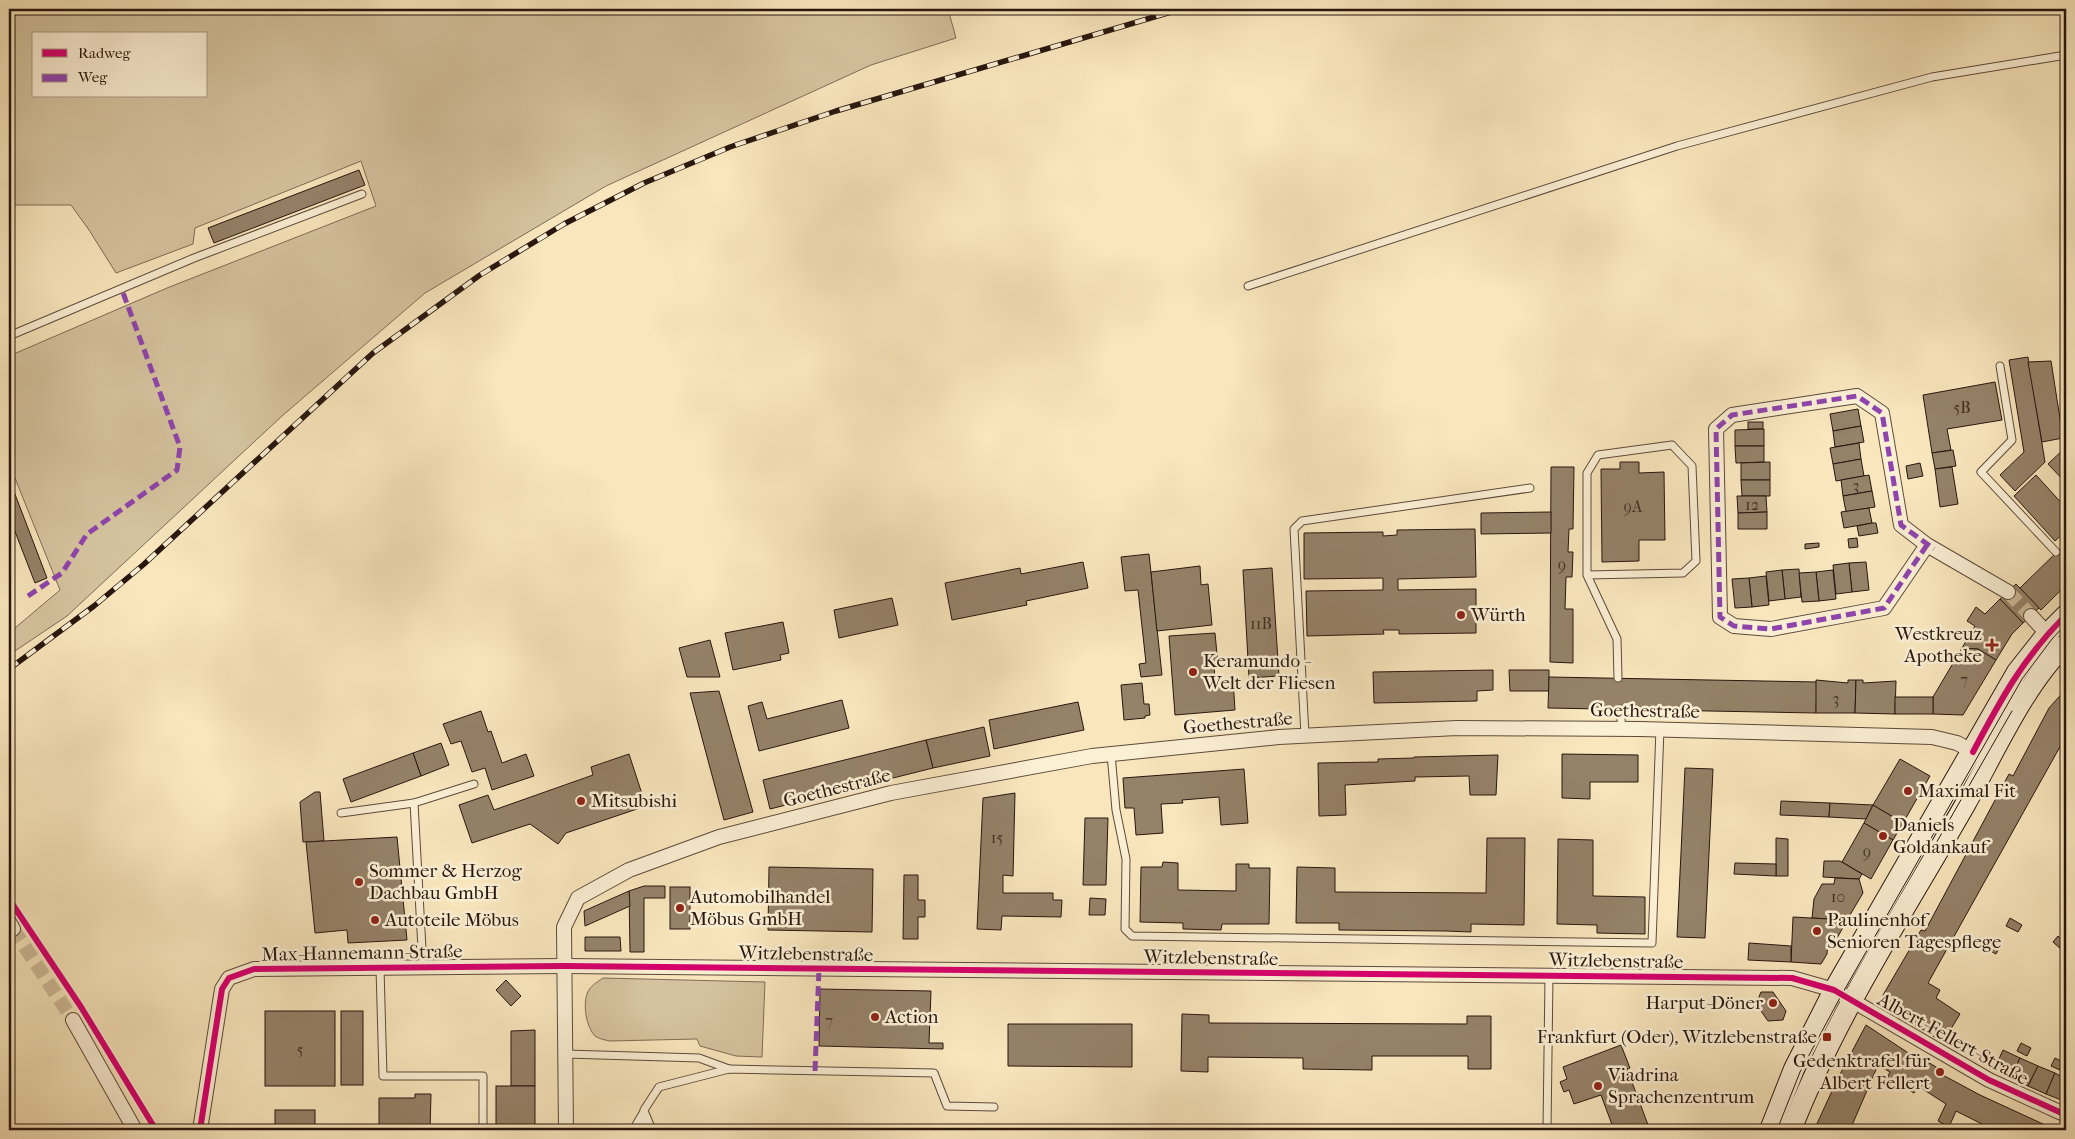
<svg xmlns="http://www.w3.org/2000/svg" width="2075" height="1139" font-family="'IM FELL French Canon',serif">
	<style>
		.green { fill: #d5c39f; stroke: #7e6c56; fill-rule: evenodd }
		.building { fill: #958269; stroke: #28160e }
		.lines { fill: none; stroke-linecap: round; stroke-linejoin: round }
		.street-tunnel { stroke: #cfbc9a; stroke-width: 14; stroke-dasharray: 14 7; stroke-linecap: butt }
		.lane-casing { stroke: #5c4a3a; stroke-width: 9 }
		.street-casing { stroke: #5c4a3a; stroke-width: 16 }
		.secondary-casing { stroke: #28160e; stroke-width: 22 }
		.lane { stroke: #fbefd4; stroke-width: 7 }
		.street { stroke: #fbefd4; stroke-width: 14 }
		.secondary { stroke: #fbefd4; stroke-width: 20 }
		.tram { stroke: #28160e; stroke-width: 1 }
		.rail-casing { stroke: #28160e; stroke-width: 5.5 }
		.rail { stroke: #fbefd4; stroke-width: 4; stroke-dasharray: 11; stroke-linecap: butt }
		.quiet { stroke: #8e44ad; stroke-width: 5; stroke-dasharray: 10 5; stroke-linecap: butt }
		.cycleway-casing { stroke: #fbefd4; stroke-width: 9 }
		.cycleway { stroke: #d6006c; stroke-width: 6 }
		.poi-dot { fill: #8f2418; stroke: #fbefd4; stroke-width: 2 }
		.labels { text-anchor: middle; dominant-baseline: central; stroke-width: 5; stroke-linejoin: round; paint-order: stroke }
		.number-label { font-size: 16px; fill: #433125 }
		.poi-label { font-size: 19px; fill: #28160e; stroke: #fbefd4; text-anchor: start }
		.street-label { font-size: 19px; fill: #28160e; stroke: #fbefd4 }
	</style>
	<rect width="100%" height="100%" fill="#f9e6bd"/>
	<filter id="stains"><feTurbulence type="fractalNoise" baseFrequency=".004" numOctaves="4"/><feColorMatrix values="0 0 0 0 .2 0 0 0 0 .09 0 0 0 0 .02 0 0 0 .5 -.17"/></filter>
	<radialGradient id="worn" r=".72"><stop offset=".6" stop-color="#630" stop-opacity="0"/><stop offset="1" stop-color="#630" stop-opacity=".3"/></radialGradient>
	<g class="green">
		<path d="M9 9H948L956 38 871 65 606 186 425 293 282 416 67 616 9 655V633L60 590 15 478 9 480V356L167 288 376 206 361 161 195 228 193 244 116 273 89 230 71 205H9ZM34 34H206V96H34Z"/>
		<path d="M603 978 765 982 762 1057 736 1056 700 1046 697 1039 610 1041C605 1040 599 1039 595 1036 586 1027 583 1005 587 994 589 987 597 982 603 978Z"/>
	</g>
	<g class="building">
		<polygon points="359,170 365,185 214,243 208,228"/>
		<polygon points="2028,357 2045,462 2015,491 2000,475 2024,452 2009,360"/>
		<polygon points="2051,361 2063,438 2042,442 2028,362"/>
		<polygon points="1995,382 2002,420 1947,429 1951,450 1932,453 1923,395"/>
		<polygon points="1858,409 1861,426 1833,431 1830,414"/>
		<rect x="1748" y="422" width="15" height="7"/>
		<polygon points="1861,426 1864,442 1835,447 1833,431"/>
		<polygon points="1764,429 1764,446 1735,446 1735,430"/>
		<polygon points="1859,443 1861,459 1833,464 1830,448"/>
		<polygon points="1735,446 1764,446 1764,462 1736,463"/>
		<polygon points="2066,447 2066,483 2048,464"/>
		<polygon points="1953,450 1956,466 1935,469 1932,453"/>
		<polygon points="1861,459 1864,476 1836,481 1833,464"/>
		<polygon points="1620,462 1639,462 1639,473 1664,472 1665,540 1639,540 1639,561 1602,562 1601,469 1620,469"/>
		<polygon points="1770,462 1770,480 1741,480 1741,463"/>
		<polygon points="1920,463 1923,476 1908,479 1906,466"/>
		<polygon points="1551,467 1574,467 1573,529 1569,529 1568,552 1573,552 1572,577 1566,577 1565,609 1573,609 1573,663 1550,662"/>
		<polygon points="1952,467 1958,504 1940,507 1935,469"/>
		<polygon points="1869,475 1872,491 1843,496 1841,480"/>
		<polygon points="2036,475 2066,508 2066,531 2055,541 2014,496"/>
		<polygon points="1741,480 1770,480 1770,496 1742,496"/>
		<polygon points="13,489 47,578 35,583 9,516 9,491"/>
		<polygon points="1872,491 1875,507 1846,512 1843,496"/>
		<polygon points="1737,496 1766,496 1767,512 1738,513"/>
		<polygon points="1869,508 1872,523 1844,528 1841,512"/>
		<polygon points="1551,512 1551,533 1481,534 1481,513"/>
		<polygon points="1767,512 1767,529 1738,529 1738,513"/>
		<polygon points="1872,523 1876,523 1878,533 1859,536 1857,526"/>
		<polygon points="1475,529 1476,577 1398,579 1398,590 1476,589 1476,633 1399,634 1399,630 1383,630 1384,634 1307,636 1306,591 1383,590 1383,578 1304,579 1304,533 1383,532 1383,536 1397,535 1397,530"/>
		<polygon points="1857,538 1858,547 1849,548 1848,539"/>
		<polygon points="1819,543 1819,547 1805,549 1805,544"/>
		<polygon points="2061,548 2066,553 2066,585 2041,610 2020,588"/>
		<polygon points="1149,554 1162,675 1141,677 1139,664 1146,663 1138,590 1125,591 1121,557"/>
		<polygon points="1083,562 1088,588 1026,601 1027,605 952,620 945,583 1020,568 1021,574"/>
		<polygon points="1866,562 1869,590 1852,592 1849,563"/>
		<polygon points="1849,563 1852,592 1836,594 1833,565"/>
		<polygon points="1200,566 1201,585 1208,584 1212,625 1157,631 1151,572"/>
		<polygon points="1272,568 1279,676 1249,678 1243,570"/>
		<polygon points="1799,569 1801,597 1785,599 1782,570"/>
		<polygon points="1782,570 1785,599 1769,601 1766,572"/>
		<polygon points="1833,570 1836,599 1819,601 1816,572"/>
		<polygon points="1816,572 1819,601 1802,602 1799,573"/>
		<polygon points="1766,576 1769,605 1752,607 1749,578"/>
		<polygon points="1749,578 1752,607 1735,608 1732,579"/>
		<polygon points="2016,584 2039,608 2023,623 2000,599"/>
		<polygon points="892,598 898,625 839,638 834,610"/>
		<polygon points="2000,599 2023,623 2012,634 1996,660 1978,649 1962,648 1975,626 1967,621 1976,607 1985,614"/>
		<polygon points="783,622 789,653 780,655 781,660 733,670 725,633"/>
		<polygon points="1215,633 1218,665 1214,665 1215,680 1233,679 1235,710 1175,715 1169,636"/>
		<polygon points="710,640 720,677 687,677 679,648"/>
		<polygon points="1962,648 1978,649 1996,660 1963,715 1933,714 1933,697"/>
		<polygon points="1493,670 1493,690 1477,691 1477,701 1374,703 1373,672"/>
		<polygon points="1509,670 1549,670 1549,691 1510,691"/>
		<polygon points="1549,677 1817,682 1816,713 1548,708"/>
		<polygon points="1816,680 1848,683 1848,680 1856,680 1855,713 1816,713"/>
		<polygon points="1856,680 1863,680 1863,683 1896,681 1895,714 1855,713"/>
		<polygon points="1142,683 1144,704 1149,704 1150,715 1145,716 1145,718 1124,720 1121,685"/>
		<polygon points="2066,689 2066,736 1928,983 1940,990 1936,998 1960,1014 1943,1042 1886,1007 1883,995 1921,930 1925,931 2009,774 2013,776 2049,708"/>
		<polygon points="719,691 753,812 724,820 690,693"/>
		<rect x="1895" y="697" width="38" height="17"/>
		<polygon points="842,700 849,728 759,751 748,706 762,702 767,719"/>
		<polygon points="1078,702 1084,730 994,749 989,720"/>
		<polygon points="481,711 488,732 491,731 502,763 526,754 534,776 492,790 485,768 472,772 461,741 451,744 443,724"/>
		<polygon points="984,727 990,756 933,768 926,740"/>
		<polygon points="926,740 933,768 770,809 763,780"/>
		<polygon points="441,743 449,765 421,776 413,753"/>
		<polygon points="413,753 421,776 351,802 343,779"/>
		<polygon points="629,754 643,797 640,808 566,833 558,844 530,824 472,843 459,805 488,795 494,810 593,775 591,767"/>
		<polygon points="1562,754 1638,755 1638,782 1590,782 1590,799 1562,798"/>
		<polygon points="1498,755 1496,795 1470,795 1469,776 1415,777 1415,781 1345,785 1346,815 1319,816 1318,763 1378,762 1378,759 1414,758 1414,757"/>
		<polygon points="1900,759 1930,776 1903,823 1873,805"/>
		<polygon points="1685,768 1713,769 1705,938 1677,937"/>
		<polygon points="1244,769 1248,823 1221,825 1219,797 1182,800 1183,803 1161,804 1163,833 1136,835 1134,808 1125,808 1123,778"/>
		<polygon points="315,792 320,792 324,841 303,842 300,802"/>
		<polygon points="1015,793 1013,876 1003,875 1003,893 1053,893 1053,900 1062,900 1061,917 1002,916 1001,930 977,929 983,798"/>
		<polygon points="1781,801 1830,803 1829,817 1780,815"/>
		<polygon points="1830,803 1873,805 1866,819 1829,817"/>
		<polygon points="1873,805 1903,823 1893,840 1864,823"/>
		<polygon points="1085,818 1108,818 1106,885 1083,885"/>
		<polygon points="1864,823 1893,840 1871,879 1842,862"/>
		<polygon points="397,837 407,940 348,943 347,930 315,933 306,842"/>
		<polygon points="1487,838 1525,838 1524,925 1471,924 1471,932 1446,931 1339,930 1339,923 1296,923 1297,867 1335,868 1335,892 1486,893"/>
		<polygon points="1776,838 1788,839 1788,876 1776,876"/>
		<polygon points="1558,839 1593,840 1593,896 1645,897 1645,934 1597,933 1597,925 1557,924"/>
		<polygon points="1824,861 1840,861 1862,874 1859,879 1823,877"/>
		<polygon points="1163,862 1178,863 1178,890 1236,891 1236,864 1249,864 1249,868 1270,868 1269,924 1222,924 1221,930 1183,929 1183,923 1140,922 1141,867 1162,867"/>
		<polygon points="1735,863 1776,864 1776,876 1734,874"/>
		<polygon points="769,867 873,869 872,932 768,930"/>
		<polygon points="904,875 918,875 918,900 925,900 925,917 918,917 918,939 903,939"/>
		<polygon points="1835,878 1859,879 1863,893 1847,920 1812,918 1814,899 1822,884 1834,884"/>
		<polygon points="644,886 665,886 665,898 644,898 644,952 630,952 629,891"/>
		<rect x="670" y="887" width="20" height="42"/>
		<polygon points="629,891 630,906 585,926 584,911"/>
		<polygon points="1090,898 1106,899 1105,915 1089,915"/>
		<polygon points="1793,917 1847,920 1835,942 1828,941 1827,954 1821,964 1791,962"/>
		<polygon points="2010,918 2022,925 2018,932 2006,926"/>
		<polygon points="2058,936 2066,945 2062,950 2053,942"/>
		<polygon points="585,937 620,937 621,951 585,951"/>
		<polygon points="1749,943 1791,946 1791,962 1748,960"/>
		<polygon points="1990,943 1999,948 1996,954 1987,949"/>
		<polygon points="506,980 521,996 511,1006 496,990"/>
		<polygon points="820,989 931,991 929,1043 943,1043 943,1049 819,1046"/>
		<polygon points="1761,992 1773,992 1786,1011 1783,1020 1768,1021 1756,1004"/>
		<rect x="265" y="1011" width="70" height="75"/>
		<rect x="341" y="1011" width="22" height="74"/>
		<polygon points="1182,1014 1209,1015 1209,1023 1467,1024 1467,1016 1491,1016 1491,1069 1468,1069 1468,1056 1372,1056 1372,1070 1303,1069 1303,1058 1208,1057 1208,1072 1181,1071"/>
		<polygon points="1008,1024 1132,1024 1132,1067 1008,1066"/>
		<polygon points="1866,1025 1916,1058 1918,1056 1941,1070 1939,1073 1980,1095 2056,1130 1979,1130 1982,1124 1956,1111 1949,1127 1938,1121 1946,1104 1918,1086 1914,1093 1887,1078 1890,1072 1878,1065 1850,1130 1814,1130 1838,1078"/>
		<polygon points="535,1030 535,1086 511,1086 511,1031"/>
		<polygon points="2021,1043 2031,1048 2027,1056 2017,1051"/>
		<polygon points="1621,1045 1630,1068 1627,1069 1650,1130 1614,1130 1601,1095 1574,1104 1569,1090 1564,1092 1560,1082 1567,1079 1563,1067"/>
		<polygon points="2003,1050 2020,1058 2011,1077 1994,1070"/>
		<polygon points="2020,1058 2038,1066 2028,1086 2011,1077"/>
		<polygon points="2055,1058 2065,1063 2062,1071 2051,1066"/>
		<polygon points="2038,1066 2055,1073 2046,1094 2028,1086"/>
		<polygon points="2055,1073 2066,1079 2064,1101 2046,1094"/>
		<rect x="496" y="1086" width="39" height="44"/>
		<polygon points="415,1094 431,1094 430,1130 379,1130 379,1098 415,1098"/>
		<rect x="275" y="1110" width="40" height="20"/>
		<polygon points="1070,1127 1112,1128 1112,1130 1070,1130"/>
	</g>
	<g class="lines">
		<g class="street-tunnel">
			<polyline points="2008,592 2031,616"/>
			<polyline points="13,929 73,1020"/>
		</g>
		<defs>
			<g id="lane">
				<polyline points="1248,286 1677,146 1932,77 2066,55"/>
				<polyline points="9,336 194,258 362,194"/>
				<polyline points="2000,366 2012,440 1981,472 2056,552"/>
				<polyline points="1587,575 1683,573 1696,561 1692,466 1672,445 1598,455 1587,473 1587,575 1617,639 1618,678"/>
				<polyline points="1620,709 1622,729"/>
				<polyline points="1305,735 1294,529 1302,521 1530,488"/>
				<polyline points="1111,754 1116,810 1126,859 1125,929 1132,936 1652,943 1660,729"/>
				<polyline points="414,803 423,967"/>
				<polyline points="341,813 414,803 474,784"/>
				<polyline points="380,968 383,1076 483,1076 483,1130"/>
				<polyline points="566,1054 699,1058 729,1069"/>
				<polyline points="645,1113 652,1130"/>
				<polyline points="633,1130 643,1113"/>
				<polyline points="643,1130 644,1110 659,1087 729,1069 934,1073 947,1106 994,1107"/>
				<polyline points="1547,1130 1549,976"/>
			</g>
			<g id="street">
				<polyline points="1927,545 1884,608 1771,629 1734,626 1720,617 1716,429 1732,415 1857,396 1882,413 1901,525 1927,545 2008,592"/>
				<polyline points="2031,616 2052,639"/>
				<polyline points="9,922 13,929"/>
				<polyline points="73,1020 135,1130"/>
				<polyline points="200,1130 222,989 229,978 254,969 564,966 1792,978 1834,990 1989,1080 2066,1115"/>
				<polyline points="566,1130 564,927 578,898 629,870 719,837 891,793 1092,756 1279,737 1457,728 1640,729 1932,737 1957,743 1979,755"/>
			</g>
			<g id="secondary">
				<polyline points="1770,1130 1794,1069 1834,990 2017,672 2047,634 2066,615"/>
				<path d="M1791 1130C1836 1015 1905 910 1966 803 1994 753 2025 683 2066 644"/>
			</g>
		</defs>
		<use href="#lane" class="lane-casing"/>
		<use href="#street" class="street-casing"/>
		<use href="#secondary" class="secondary-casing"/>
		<use href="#lane" class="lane"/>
		<use href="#street" class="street"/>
		<use href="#secondary" class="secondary"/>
		<g class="tram">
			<polyline points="1931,852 2012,711"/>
			<polyline points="1777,1130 1800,1072 1842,994 2022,679 2052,639 2066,624"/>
		</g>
		<defs>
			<polyline id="rail" points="9,669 94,606 143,565 373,353 480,275 564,224 644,183 730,147 836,111 1181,9"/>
		</defs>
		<use href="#rail" class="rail-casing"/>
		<use href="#rail" class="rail"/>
		<g class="quiet">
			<polyline points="1927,545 1884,608 1771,629 1734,626 1720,617 1716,429 1732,415 1857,396 1882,413 1901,525 1934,549"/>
			<polyline points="28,596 62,573 87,534 177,470 180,447 122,290"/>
			<polyline points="2061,649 2066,649"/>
			<polyline points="815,1071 819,969"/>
		</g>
		<defs>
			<g id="cycleway">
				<path d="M1973 752C2001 699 2023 658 2066 615"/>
				<polyline points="9,899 81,1007 156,1130"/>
				<polyline points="200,1130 222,989 229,978 254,969 564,966 1792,978 1834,990 1989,1080 2066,1115"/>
			</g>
		</defs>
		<use href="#cycleway" class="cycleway-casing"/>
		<use href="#cycleway" class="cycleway"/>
	</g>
	<g class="poi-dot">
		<circle cx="1461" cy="615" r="5"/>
		<path d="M1989.5 637.5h5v5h5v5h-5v5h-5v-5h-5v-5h5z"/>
		<circle cx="1193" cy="672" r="5"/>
		<circle cx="1908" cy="791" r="5"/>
		<circle cx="581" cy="801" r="5"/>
		<circle cx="1883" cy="836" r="5"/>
		<circle cx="359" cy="882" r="5"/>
		<circle cx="680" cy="908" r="5"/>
		<circle cx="375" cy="920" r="5"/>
		<circle cx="1817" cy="931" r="5"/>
		<circle cx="1773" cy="1003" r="5"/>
		<circle cx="875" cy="1017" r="5"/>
		<rect x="1822" y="1032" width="10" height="10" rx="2.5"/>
		<circle cx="1940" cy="1072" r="5"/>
		<circle cx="1598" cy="1086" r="5"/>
	</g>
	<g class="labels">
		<g class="number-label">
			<text x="1962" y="407">5B</text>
			<text x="1856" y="485">3</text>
			<text x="1752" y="504">12</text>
			<text x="1633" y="506">9A</text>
			<text x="1562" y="564">9</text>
			<text x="1261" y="623">11B</text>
			<text x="1964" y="679">7</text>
			<text x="1836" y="698">3</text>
			<text x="997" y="837">15</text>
			<text x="1867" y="851">9</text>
			<text x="1838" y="896">10</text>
			<text x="829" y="1020">7</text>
			<text x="300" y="1049">5</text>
		</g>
		<g class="poi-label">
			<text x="1471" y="615">Würth</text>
			<text x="1982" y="634" text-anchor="end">Westkreuz<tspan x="1982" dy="22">Apotheke</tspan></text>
			<text x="1203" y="661">Keramundo -<tspan x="1203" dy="22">Welt der Fliesen</tspan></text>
			<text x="1918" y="791">Maximal Fit</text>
			<text x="591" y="801">Mitsubishi</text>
			<text x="1893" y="825">Daniels<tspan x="1893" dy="22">Goldankauf</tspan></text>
			<text x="369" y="871">Sommer &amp; Herzog<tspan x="369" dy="22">Dachbau GmbH</tspan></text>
			<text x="690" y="897">Automobilhandel<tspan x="690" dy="22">Möbus GmbH</tspan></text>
			<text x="385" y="920">Autoteile Möbus</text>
			<text x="1827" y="920">Paulinenhof<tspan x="1827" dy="22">Senioren Tagespflege</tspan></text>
			<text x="1763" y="1003" text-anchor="end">Harput-Döner</text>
			<text x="885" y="1017">Action</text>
			<text x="1817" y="1037" text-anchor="end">Frankfurt (Oder), Witzlebenstraße</text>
			<text x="1930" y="1061" text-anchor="end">Gedenktrafel für<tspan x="1930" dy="22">Albert Fellert</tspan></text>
			<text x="1608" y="1075">Viadrina<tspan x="1608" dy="22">Sprachenzentrum</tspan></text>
		</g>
		<g class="street-label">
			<text transform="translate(1645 711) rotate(1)">Goethestraße</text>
			<text transform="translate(1238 723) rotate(-5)">Goethestraße</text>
			<text transform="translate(837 788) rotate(-14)">Goethestraße</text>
			<text transform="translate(362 953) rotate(-1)">Max-Hannemann-Straße</text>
			<text transform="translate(806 954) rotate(1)">Witzlebenstraße</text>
			<text transform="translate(1211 958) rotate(1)">Witzlebenstraße</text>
			<text transform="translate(1616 961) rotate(1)">Witzlebenstraße</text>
			<text transform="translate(1953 1039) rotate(29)">Albert-Fellert-Straße</text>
		</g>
	</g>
	<rect width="2075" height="1139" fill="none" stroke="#f9e6bd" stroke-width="30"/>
	<rect x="10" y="10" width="2055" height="1119" fill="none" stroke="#28160e" stroke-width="2.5"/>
	<rect x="15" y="15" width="2045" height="1109" fill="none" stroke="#28160e"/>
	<rect x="32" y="32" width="175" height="65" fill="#fbefd4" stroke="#a79885"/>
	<rect x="42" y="49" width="25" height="8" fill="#d6006c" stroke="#a79885"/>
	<text x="78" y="58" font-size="15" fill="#28160e">Radweg</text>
	<rect x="42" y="74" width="25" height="8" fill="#8e44ad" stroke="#a79885"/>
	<text x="78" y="82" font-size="15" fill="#28160e">Weg</text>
	<rect width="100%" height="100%" filter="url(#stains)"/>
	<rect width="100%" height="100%" fill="url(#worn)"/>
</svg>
